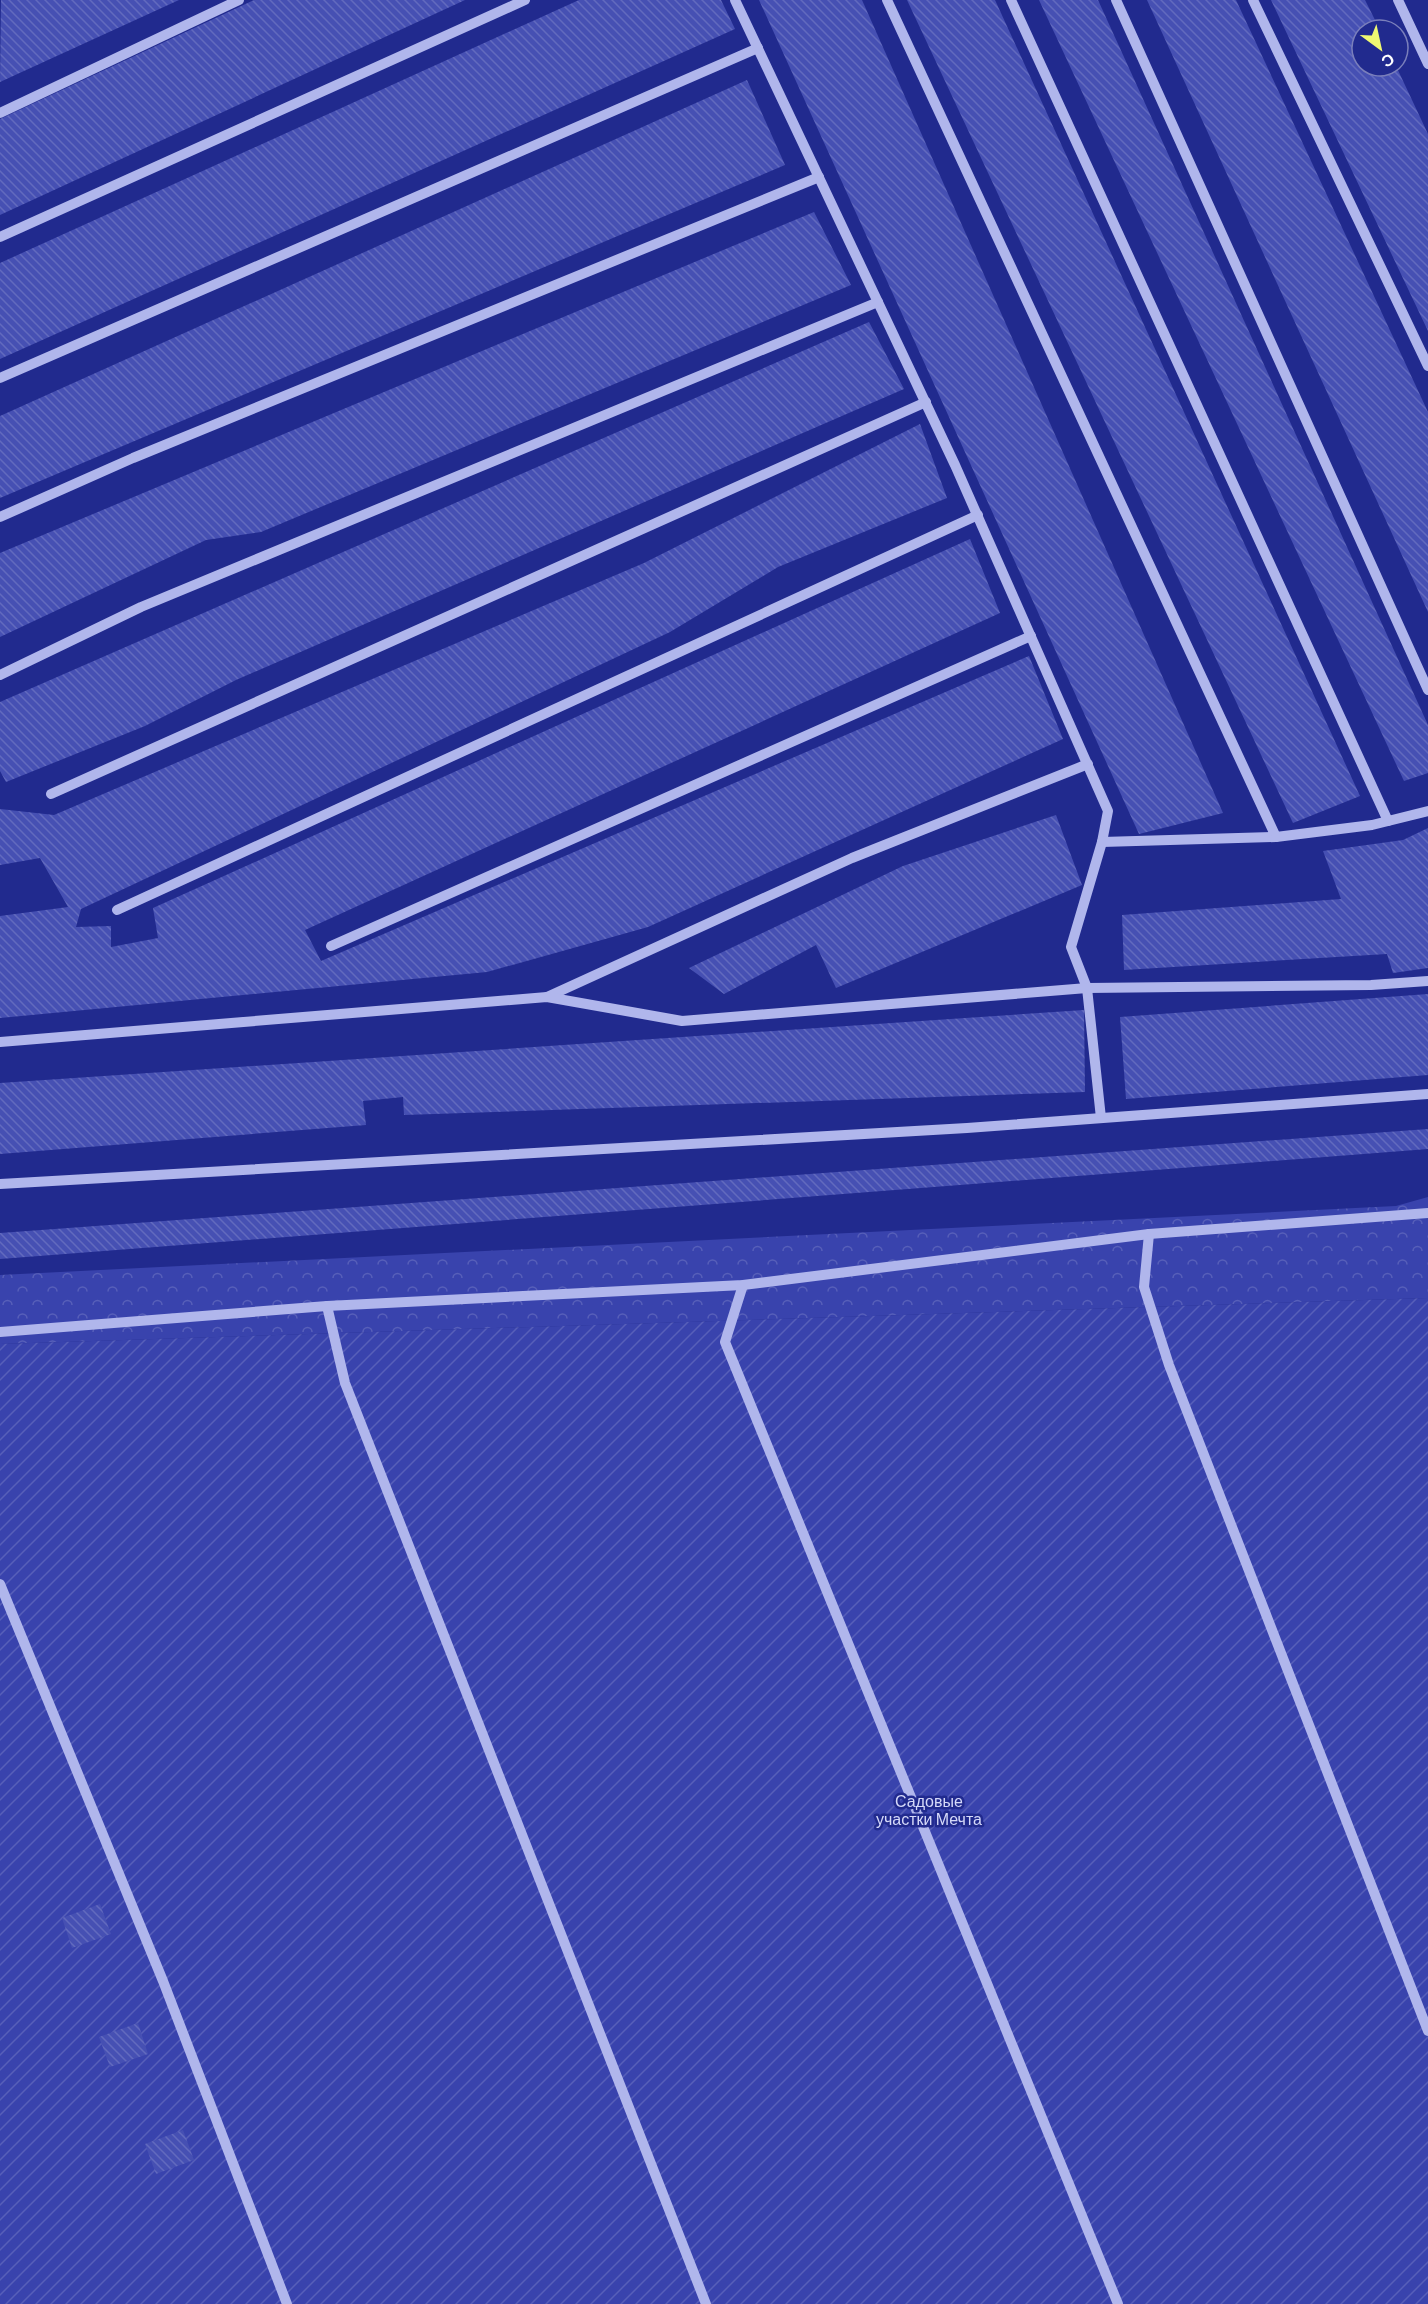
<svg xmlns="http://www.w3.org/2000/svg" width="1428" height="2304" font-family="Barlow,sans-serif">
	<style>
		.forest { fill: url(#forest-crowns) }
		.garden { fill: url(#garden-furrows) }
		.building { fill: url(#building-back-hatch) }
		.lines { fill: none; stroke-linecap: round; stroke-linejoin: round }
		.minor { stroke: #b0b6ec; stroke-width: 10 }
		.labels { text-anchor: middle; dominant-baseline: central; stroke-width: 5; stroke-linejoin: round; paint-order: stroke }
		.park-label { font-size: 16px; fill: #d5d9f9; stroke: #212a8e }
	</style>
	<defs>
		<pattern id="forest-crowns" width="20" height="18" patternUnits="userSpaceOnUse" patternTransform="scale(1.5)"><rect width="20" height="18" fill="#3943ad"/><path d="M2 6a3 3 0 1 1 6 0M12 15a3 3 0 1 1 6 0" fill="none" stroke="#575fb9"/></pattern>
		<pattern id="garden-furrows" width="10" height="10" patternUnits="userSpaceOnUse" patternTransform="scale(1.5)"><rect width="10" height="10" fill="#3943ad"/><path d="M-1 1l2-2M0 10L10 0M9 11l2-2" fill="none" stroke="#575fb9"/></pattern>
		<pattern id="building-back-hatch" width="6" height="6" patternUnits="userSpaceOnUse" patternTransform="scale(1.5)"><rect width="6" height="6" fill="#4650b3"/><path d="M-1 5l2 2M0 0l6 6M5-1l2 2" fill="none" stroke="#626abe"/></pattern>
	</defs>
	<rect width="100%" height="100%" fill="#212a8e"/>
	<polygon class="forest" points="1428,1197 1428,1298 0,1344 0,1275 1396,1206"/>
	<polygon class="garden" points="1428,1298 1428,2304 0,2304 0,1344"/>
	<g class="building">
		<polygon points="1,0 179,0 0,82"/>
		<polygon points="254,0 465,0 0,215 0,119"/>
		<polygon points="579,0 721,0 735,29 0,359 0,263"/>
		<polygon points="759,0 862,0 1223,813 1139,834"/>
		<polygon points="907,0 995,0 1360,796 1293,823"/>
		<polygon points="1039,0 1098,0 1428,725 1428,773 1404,781"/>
		<polygon points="1147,0 1236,0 1428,412 1428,612"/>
		<polygon points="1271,0 1365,0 1380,30 1362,30 1362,66 1396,66 1428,134 1428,331"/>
		<polygon points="747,80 785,165 0,498 0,416"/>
		<polygon points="814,212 851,285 261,532 206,540 0,637 0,553"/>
		<polygon points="869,322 904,389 236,680 145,726 6,782 0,771 0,702"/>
		<polygon points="920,424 947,498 778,567 670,632 81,909 76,927 111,926 111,947 158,938 153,908 970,539 1000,613 305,930 321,961 1029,656 1063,739 648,927 487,972 0,1018 0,916 68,907 40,858 0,865 0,809 54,815 644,563"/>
		<polygon points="1056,815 1082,885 836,988 816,945 724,994 689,968 903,866"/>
		<polygon points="1428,828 1428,968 1393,973 1387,954 1124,970 1122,915 1341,899 1323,851 1403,840"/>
		<polygon points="1428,994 1428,1075 1126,1099 1120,1017"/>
		<polygon points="1084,1010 1085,1092 404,1115 403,1097 363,1101 366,1125 0,1154 0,1083"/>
		<polygon points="1428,1129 1428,1149 0,1259 0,1233"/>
		<polygon points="100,1904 111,1934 72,1948 62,1918"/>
		<polygon points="138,2023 148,2054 110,2067 99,2037"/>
		<polygon points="183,2130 194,2160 156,2174 145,2144"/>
	</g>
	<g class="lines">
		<g class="minor">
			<polyline points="735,0 955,465 1108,811 1102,842 1071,947 1087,988 1101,1118"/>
			<polyline points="887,0 1276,837 1102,842"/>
			<polyline points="1011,0 1388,821"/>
			<polyline points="1116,0 1428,690"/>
			<polyline points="1253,0 1428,366"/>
			<polyline points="1398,0 1428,64"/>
			<polyline points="0,113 239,0"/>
			<polyline points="0,237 525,0"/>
			<polyline points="0,378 758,48"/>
			<polyline points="0,517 133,458 819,177"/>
			<polyline points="0,675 141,607 878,302"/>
			<polyline points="51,794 926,402"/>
			<polyline points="1276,837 1372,825 1428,811"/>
			<polyline points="117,910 978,515"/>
			<polyline points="331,946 1031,636"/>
			<polyline points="547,997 852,858 1088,764"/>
			<polyline points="0,1042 547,997 682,1021 1087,988 1371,985 1428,981"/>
			<polyline points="0,1184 967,1128 1428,1094"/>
			<polyline points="1149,1234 1144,1287 1169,1365 1428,2031"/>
			<polyline points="743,1285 725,1342 1118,2304"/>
			<polyline points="327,1306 345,1383 706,2304"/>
			<polyline points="0,1332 327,1306 743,1285 1149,1234 1428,1213"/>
			<polyline points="0,1584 163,1981 287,2304"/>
		</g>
	</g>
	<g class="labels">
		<g class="park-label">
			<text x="929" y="1800">Садовые<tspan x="929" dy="18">участки Мечта</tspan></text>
		</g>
	</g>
	<g transform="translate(1380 48) rotate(147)"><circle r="28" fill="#212a8e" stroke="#7a7fbb" stroke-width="1.5"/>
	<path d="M0-4.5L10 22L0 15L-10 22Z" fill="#eff872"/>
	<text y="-9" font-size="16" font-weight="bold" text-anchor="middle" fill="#ffffff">С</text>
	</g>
</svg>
